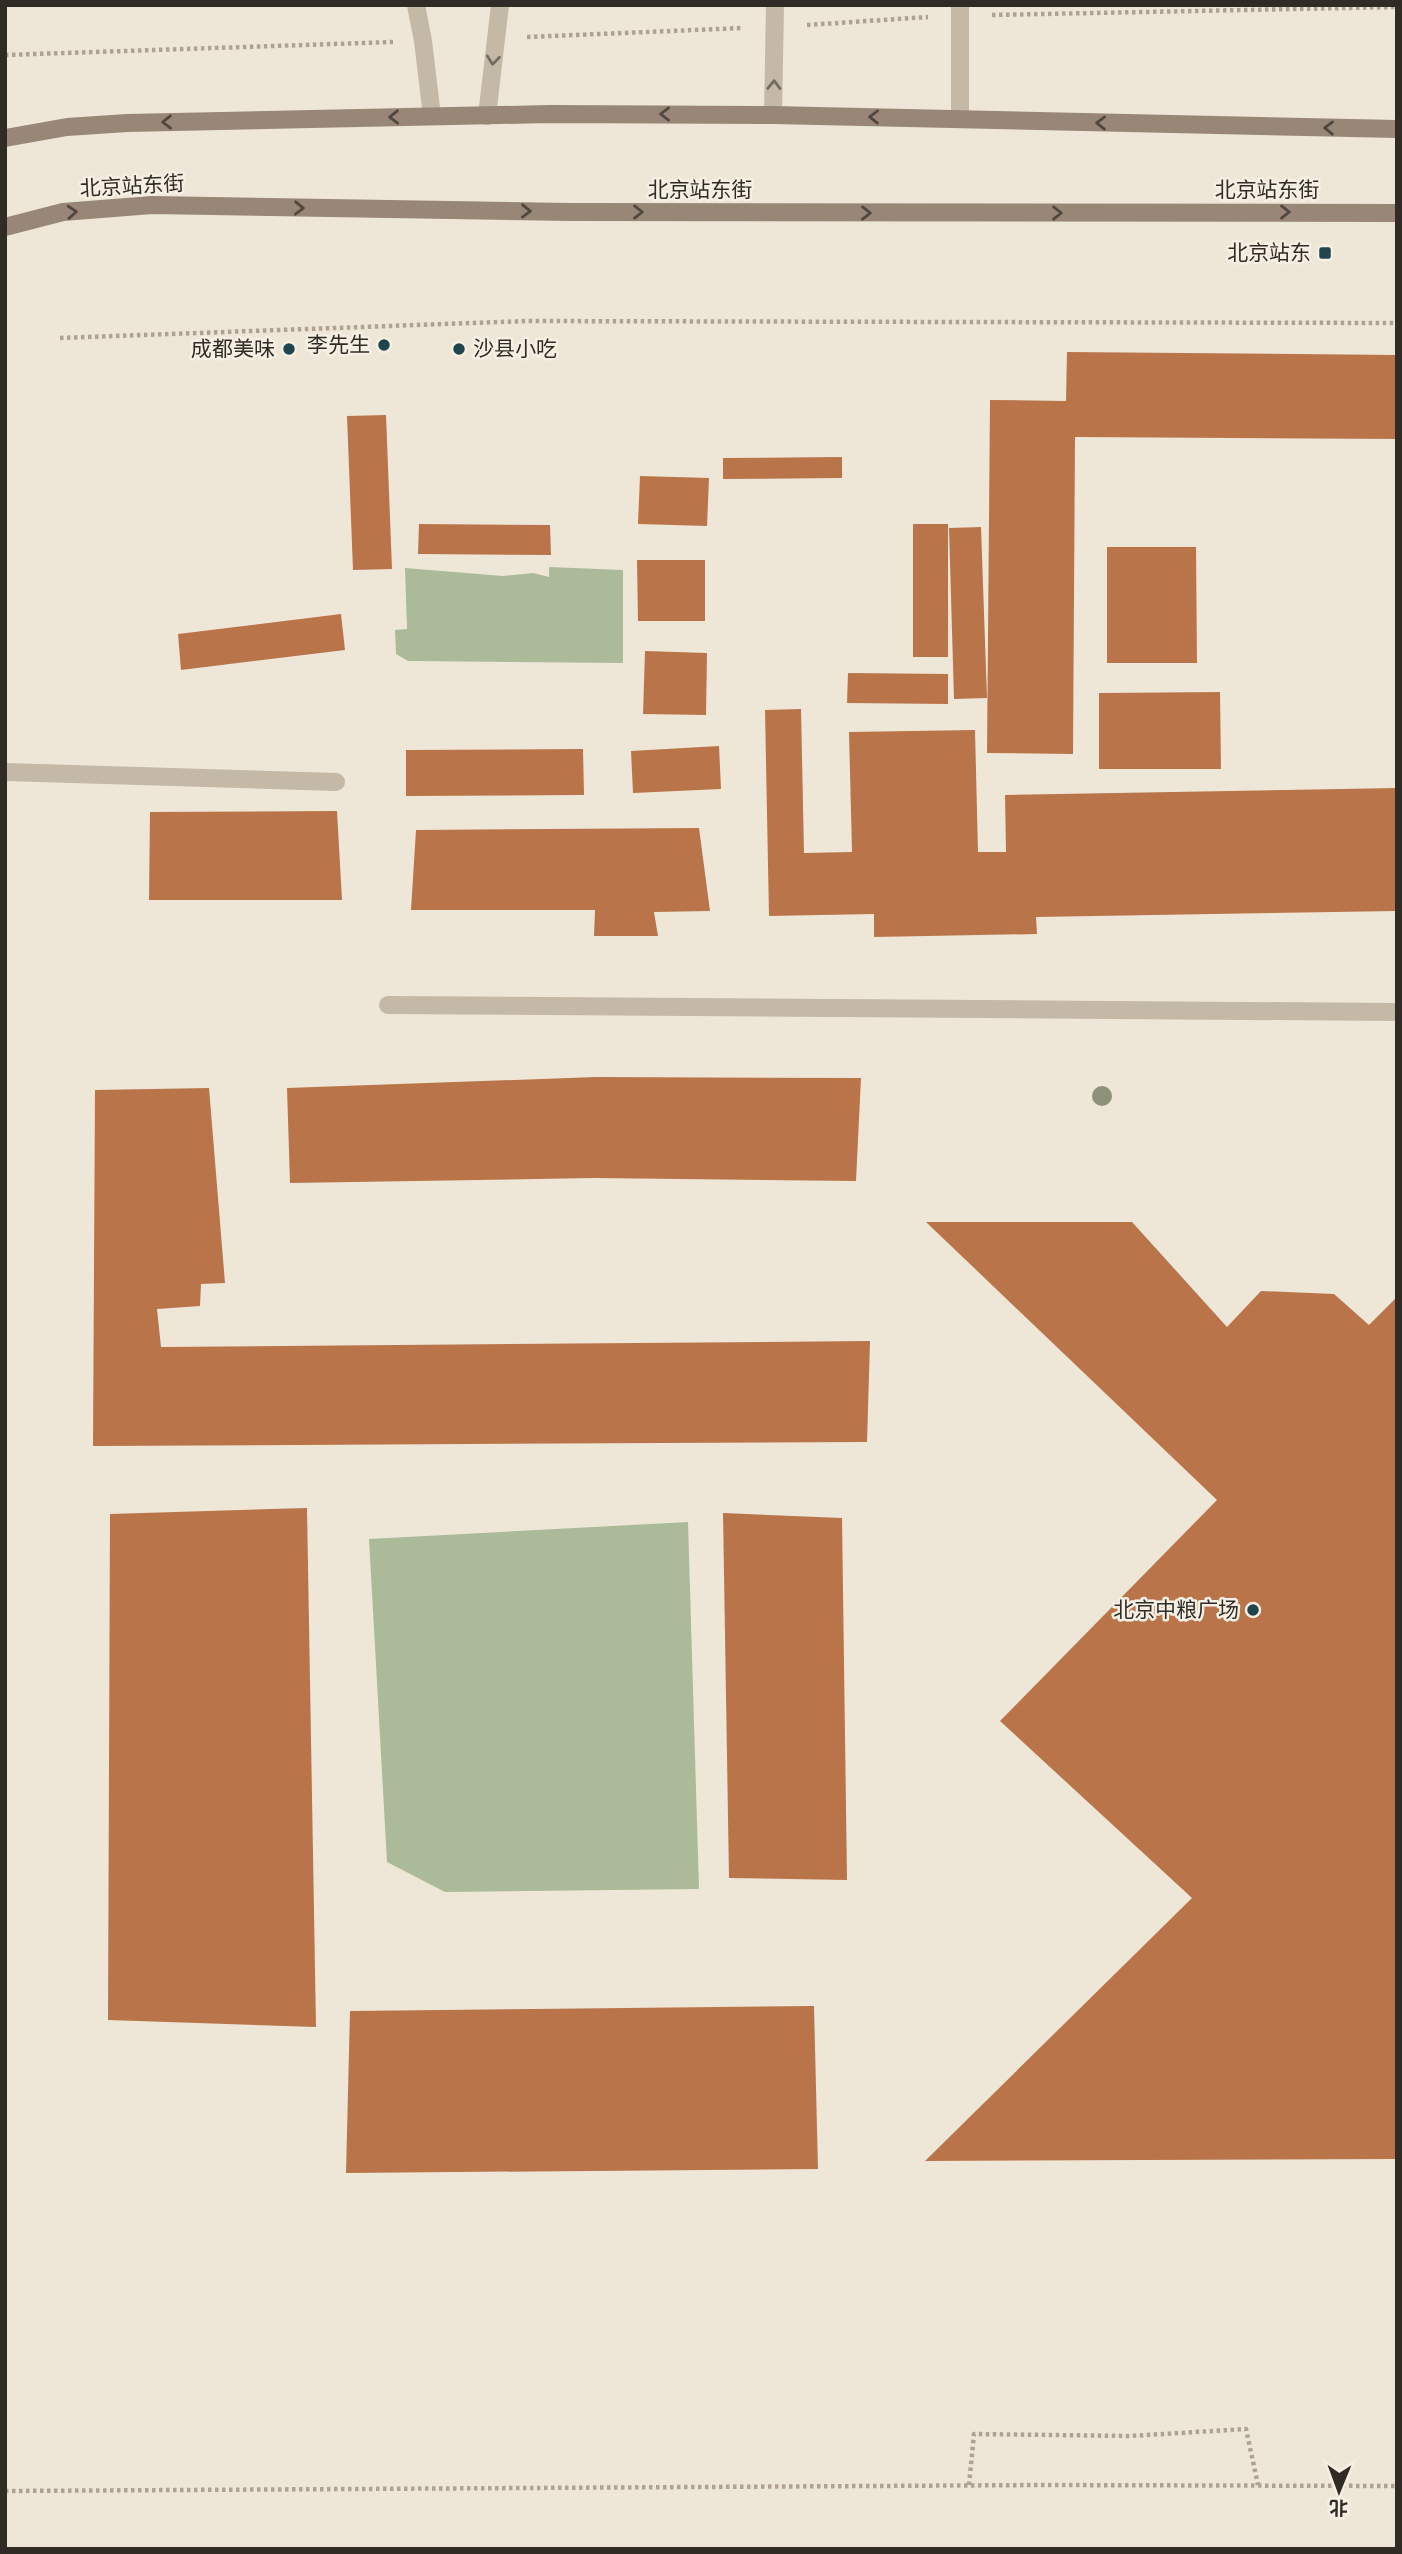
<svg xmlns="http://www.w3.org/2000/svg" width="1402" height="2554" font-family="'Nunito Sans','Noto Sans SC',sans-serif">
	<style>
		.green { fill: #abbb9a }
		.building { fill: #ba744a }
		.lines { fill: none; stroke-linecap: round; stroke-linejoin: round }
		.path { stroke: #b0a290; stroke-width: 4.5; stroke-dasharray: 3.5 3.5; stroke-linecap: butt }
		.service { stroke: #c4b8a6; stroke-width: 18 }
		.minor { stroke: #c4b8a6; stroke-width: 18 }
		.secondary { stroke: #988777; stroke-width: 18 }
		.tree { fill: #8c9279 }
		.oneway { stroke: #736a60 }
		.oneway2 { stroke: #50473e }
		.poi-dot { fill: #20454e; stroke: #f6f0e4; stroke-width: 2.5 }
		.labels { text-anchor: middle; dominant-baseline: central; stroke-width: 5; stroke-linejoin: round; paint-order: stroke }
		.street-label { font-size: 21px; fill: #312b26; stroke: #f6f0e4 }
		.poi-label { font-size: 21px; fill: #312b26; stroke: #f6f0e4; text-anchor: end }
	</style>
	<rect width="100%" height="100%" fill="#eee7d8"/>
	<g class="green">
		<polygon points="549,567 623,570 623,663 408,661 396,654 395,630 407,629 405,568 503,576 533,573 549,577"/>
		<polygon points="688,1522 699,1889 445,1892 387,1862 369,1539"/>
	</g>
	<g class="building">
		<polygon points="1067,352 1397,355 1397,439 1075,437 1073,754 987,753 990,400 1066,401"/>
		<polygon points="386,415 392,569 353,570 347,416"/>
		<polygon points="842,457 842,478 723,479 723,458"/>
		<polygon points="640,476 709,478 707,526 638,524"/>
		<polygon points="419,524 550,525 551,555 418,554"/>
		<rect x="913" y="524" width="35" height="133"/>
		<polygon points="981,527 987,698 954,699 949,528"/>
		<polygon points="1107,547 1196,547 1197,663 1107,663"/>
		<polygon points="637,560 705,560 705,621 638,621"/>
		<polygon points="341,614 345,650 181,670 178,634"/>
		<polygon points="645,651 707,653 706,715 643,714"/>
		<polygon points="848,673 948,674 948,704 847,703"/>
		<polygon points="1220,692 1221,769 1099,769 1099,693"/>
		<polygon points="801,709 804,853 852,852 849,732 975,730 978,852 1006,852 1005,795 1397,788 1397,911 1036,917 1037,934 874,937 874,914 769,916 765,710"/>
		<polygon points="719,746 721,789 633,793 631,751"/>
		<polygon points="583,749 584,795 406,796 406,750"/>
		<polygon points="337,811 342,900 149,900 150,812"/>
		<polygon points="699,828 710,911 654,912 658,936 594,936 595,910 411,910 416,830"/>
		<polygon points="596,1077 861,1078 856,1181 594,1178 290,1183 287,1088"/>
		<polygon points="209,1088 225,1283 201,1284 200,1306 157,1309 161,1347 870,1341 867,1442 93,1446 95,1090"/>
		<polygon points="926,1222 1132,1222 1227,1327 1261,1291 1334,1294 1369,1325 1397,1297 1397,2159 925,2161 1192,1898 1000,1721 1217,1500"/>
		<polygon points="307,1508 316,2027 108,2020 110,1514"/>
		<polygon points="723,1513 842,1518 847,1880 729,1878"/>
		<polygon points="814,2006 818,2169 346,2173 350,2011"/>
	</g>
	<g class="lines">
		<g class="path">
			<polyline points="992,15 1397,7"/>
			<polyline points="807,25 928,17"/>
			<polyline points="527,37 742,28"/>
			<polyline points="5,55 393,42"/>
			<polyline points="60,338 526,321 1397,323"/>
			<polyline points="969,2485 974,2434 1130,2436 1246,2429 1258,2485"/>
			<polyline points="5,2491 1044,2485 1397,2486"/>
		</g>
		<g class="service">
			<polyline points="416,5 423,41 432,116"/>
			<polyline points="773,115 775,5"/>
			<polyline points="487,116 500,5"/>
			<polyline points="960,119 960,5"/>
			<polyline points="5,772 336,782"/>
		</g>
		<polyline class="minor" points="388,1005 1397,1012"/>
		<g class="secondary">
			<polyline points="5,138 67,127 127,123 550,114 773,115 1397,129"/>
			<polyline points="5,227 63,212 152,205 570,212 1397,213"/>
		</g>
	</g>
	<circle class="tree" cx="1102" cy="1096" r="10"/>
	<defs><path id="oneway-chevron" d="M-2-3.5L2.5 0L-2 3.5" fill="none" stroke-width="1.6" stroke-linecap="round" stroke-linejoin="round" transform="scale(1.75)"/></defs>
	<g class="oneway">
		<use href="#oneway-chevron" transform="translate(493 60) rotate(96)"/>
		<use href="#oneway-chevron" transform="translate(774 85) rotate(-89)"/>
	</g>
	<g class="oneway2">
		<use href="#oneway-chevron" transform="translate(665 114) rotate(-180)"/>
		<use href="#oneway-chevron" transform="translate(394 117) rotate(179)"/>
		<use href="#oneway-chevron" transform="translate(874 117) rotate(-179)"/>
		<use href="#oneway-chevron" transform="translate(167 122) rotate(179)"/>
		<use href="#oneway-chevron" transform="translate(1101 123) rotate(-179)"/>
		<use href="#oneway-chevron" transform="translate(1329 128) rotate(-179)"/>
		<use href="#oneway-chevron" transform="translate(299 208) rotate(1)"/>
		<use href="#oneway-chevron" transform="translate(526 211) rotate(1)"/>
		<use href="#oneway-chevron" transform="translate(72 212) rotate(-4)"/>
		<use href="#oneway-chevron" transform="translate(638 212)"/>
		<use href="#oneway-chevron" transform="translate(1285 212)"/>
		<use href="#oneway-chevron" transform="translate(866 213)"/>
		<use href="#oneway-chevron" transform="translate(1057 213)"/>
	</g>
	<g class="poi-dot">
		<rect x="1318" y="246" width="14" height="14" rx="3.5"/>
		<circle cx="384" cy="345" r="7"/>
		<circle cx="289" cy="349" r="7"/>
		<circle cx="459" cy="349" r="7"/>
		<circle cx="1253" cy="1610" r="7"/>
	</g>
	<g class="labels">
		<g class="street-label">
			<text transform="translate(132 186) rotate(-3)">北京站东街</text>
			<text x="700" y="190">北京站东街</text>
			<text x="1267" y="190">北京站东街</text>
		</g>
		<g class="poi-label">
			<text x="1311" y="253">北京站东</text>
			<text x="370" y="345">李先生</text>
			<text x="275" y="349">成都美味</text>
			<text x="473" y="349" text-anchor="start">沙县小吃</text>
			<text x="1239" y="1610">北京中粮广场</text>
		</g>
	</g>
	<rect width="1402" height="2554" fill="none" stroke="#312b26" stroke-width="14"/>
	<g transform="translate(1339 2491) rotate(181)" stroke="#f6f0e4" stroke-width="5" paint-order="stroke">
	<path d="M0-5L12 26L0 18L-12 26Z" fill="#312b26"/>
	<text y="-10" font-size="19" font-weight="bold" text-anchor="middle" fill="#312b26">北</text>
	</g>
</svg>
